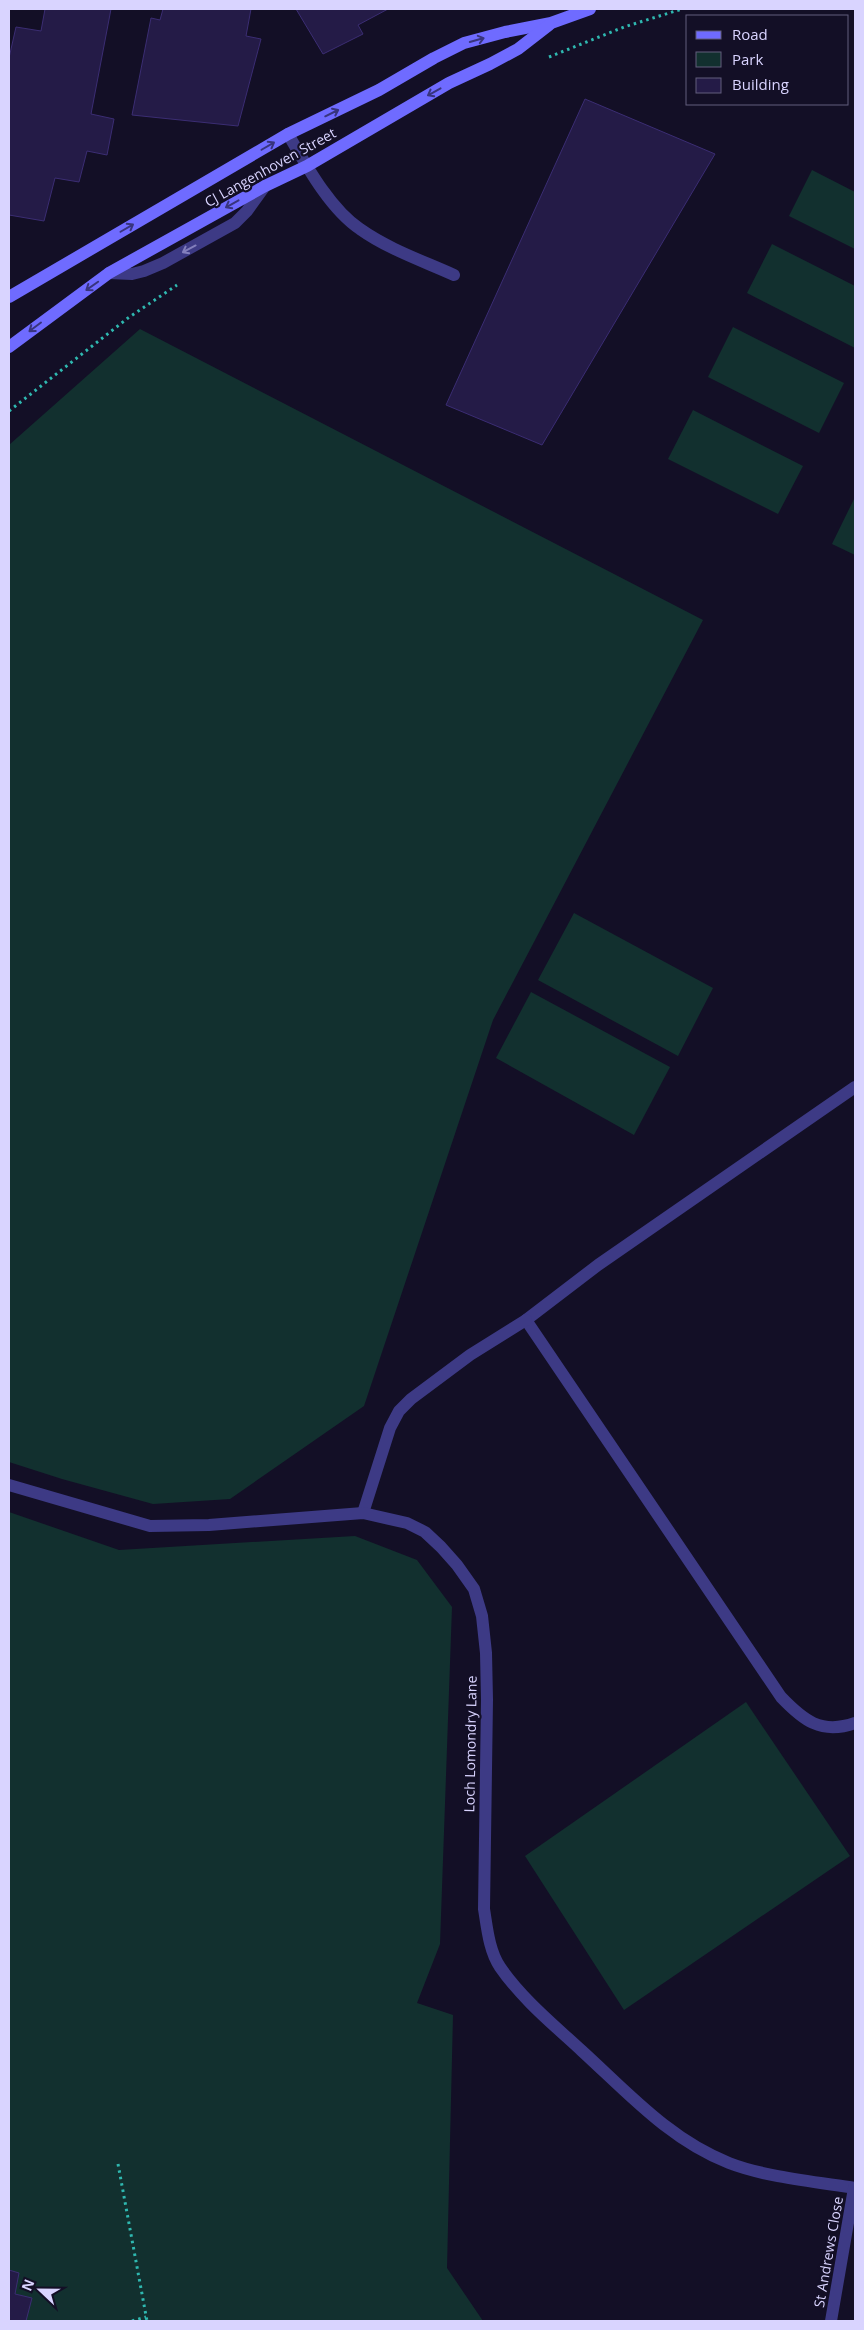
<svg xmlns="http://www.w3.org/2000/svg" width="864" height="2330" font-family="'Open Sans',sans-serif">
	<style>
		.green { fill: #12302f }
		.building { fill: #241b47; stroke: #3b2d73 }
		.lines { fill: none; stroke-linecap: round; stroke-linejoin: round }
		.path { stroke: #2fb8b0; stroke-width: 3; stroke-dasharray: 2.5 4; stroke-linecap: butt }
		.lane { stroke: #3d3a85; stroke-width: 12 }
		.street { stroke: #3d3a85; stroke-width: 12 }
		.secondary { stroke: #6f6bff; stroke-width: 12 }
		.oneway { stroke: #38347d }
		.oneway2 { stroke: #837fbc }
		.labels { text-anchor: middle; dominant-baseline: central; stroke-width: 4.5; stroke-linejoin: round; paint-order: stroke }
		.street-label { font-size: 14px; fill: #d9d4ff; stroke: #130f26 }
	</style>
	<rect width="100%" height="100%" fill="#130f26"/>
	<g class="green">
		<polygon points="812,170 855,192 855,249 789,216"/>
		<polygon points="772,244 855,286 855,348 747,293"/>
		<polygon points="733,327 844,383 819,433 708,377"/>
		<polygon points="140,329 703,620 493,1020 364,1406 230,1499 153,1504 62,1479 9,1462 9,445"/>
		<polygon points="693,410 803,466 778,514 668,459"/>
		<polygon points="855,497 855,555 832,544"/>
		<polygon points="574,913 713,988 678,1056 538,980"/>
		<polygon points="531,992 670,1067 634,1135 496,1058"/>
		<polygon points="9,1512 119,1550 355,1536 417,1560 452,1607 440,1944 417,2003 453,2015 447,2268 483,2321 9,2321"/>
		<polygon points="746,1702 850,1856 624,2010 525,1856"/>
	</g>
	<g class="building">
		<polygon points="45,9 111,9 91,114 114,119 107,155 87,151 79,182 55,178 44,221 9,215 9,58 16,27 41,31"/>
		<polygon points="163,9 251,9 246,36 261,39 238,126 132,115 151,18 160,20"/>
		<polygon points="296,9 388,9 358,25 363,34 323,54"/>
		<polygon points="585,99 715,154 542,445 446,405"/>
		<polygon points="9,2270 19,2273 15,2294 32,2298 26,2321 9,2321"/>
	</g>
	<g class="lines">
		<g class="path">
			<polyline points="549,57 624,27 682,9"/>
			<polyline points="9,411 128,318 177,285"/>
			<polyline points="118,2164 147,2321"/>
			<polyline points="132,2321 146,2317"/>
		</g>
		<g class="lane">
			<path d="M288 134C306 165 330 209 360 229 388 249 423 261 454 275"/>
			<polyline points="109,273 132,274 144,271 163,263 235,223 247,211 265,186"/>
			<path d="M855 1087 598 1265 526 1320 781 1697C803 1720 821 1735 855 1723"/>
			<polyline points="363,1513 390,1428 399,1411 411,1399 470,1355 526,1320"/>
		</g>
		<g class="street">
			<path d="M9 1485 150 1526 209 1525 363 1513 407 1523 425 1532 441 1547 457 1565 474 1589 482 1616 486 1653 487 1700 484 1909C487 1927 489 1951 500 1967 522 1999 554 2025 582 2051 628 2093 670 2140 729 2163 765 2177 816 2182 855 2188"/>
			<polyline points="831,2321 854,2188"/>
		</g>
		<g class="secondary">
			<polyline points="9,297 288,134 379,90 434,58 464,43 505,32 551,23 590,9"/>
			<polyline points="9,347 109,273 265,186 307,166 449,83 490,64 518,49 549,25"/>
		</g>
	</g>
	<defs><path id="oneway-shaft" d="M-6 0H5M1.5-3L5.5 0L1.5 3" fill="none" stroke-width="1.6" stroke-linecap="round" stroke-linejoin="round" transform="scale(1.25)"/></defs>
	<g class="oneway">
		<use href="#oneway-shaft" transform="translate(477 40) rotate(-16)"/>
		<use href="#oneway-shaft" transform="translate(434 92) rotate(151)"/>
		<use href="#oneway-shaft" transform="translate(332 113) rotate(-26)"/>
		<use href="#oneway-shaft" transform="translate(268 146) rotate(-30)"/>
		<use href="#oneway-shaft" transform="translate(232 204) rotate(151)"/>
		<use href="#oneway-shaft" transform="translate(127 228) rotate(-30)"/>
		<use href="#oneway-shaft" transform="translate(92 286) rotate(145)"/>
		<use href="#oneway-shaft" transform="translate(35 327) rotate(143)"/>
	</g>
	<use class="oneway2" href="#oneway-shaft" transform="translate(189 249) rotate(152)"/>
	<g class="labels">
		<g class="street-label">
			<text transform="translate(270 167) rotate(-29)">CJ Langenhoven Street</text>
			<text transform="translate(470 1744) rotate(-89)">Loch Lomondry Lane</text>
			<text transform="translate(828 2252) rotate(-80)">St Andrews Close</text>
		</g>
	</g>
	<rect width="864" height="2330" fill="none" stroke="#d9d4ff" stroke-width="20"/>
	<rect x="686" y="15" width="162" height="90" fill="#130f26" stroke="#625e7d"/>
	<rect x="696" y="31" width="25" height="8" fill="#6f6bff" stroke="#625e7d"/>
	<text x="732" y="40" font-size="15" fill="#d9d4ff">Road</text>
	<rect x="696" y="52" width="25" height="15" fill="#12302f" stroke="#625e7d"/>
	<text x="732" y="65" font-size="15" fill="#d9d4ff">Park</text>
	<rect x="696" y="78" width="25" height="15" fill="#241b47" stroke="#625e7d"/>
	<text x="732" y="90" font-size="15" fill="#d9d4ff">Building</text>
	<g transform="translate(40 2290) rotate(292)" stroke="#130f26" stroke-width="4" paint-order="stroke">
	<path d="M0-4L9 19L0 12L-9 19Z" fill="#d9d4ff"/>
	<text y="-8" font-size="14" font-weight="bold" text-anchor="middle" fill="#d9d4ff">N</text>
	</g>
</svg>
